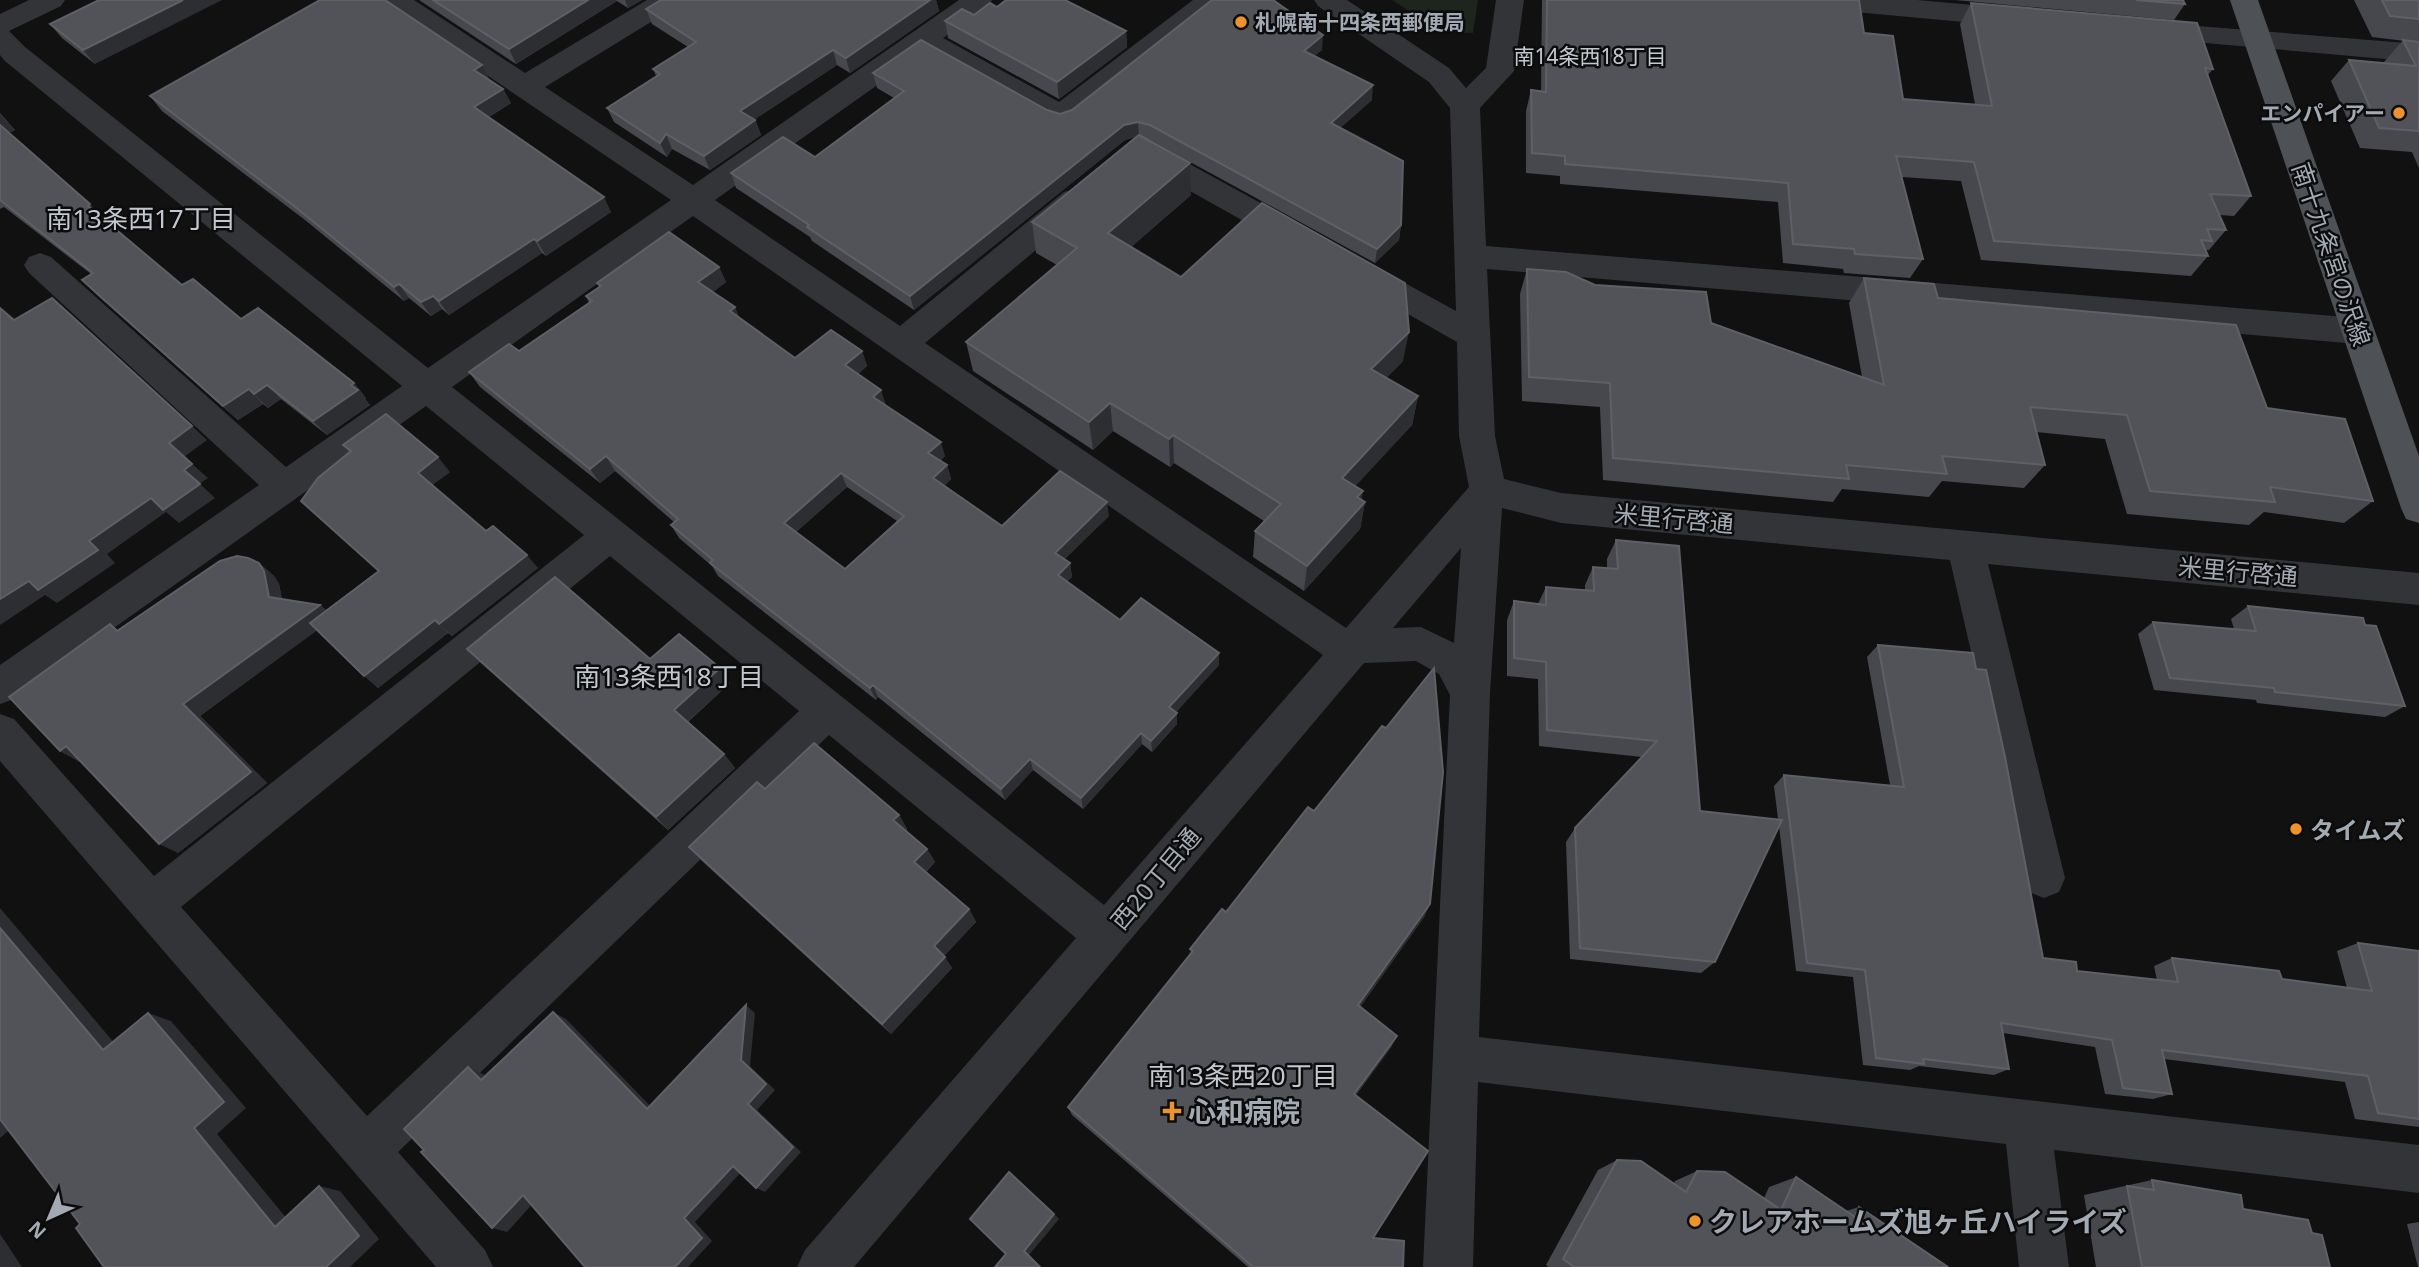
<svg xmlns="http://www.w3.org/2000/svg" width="2419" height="1267" font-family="'Noto Sans','Noto Sans JP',sans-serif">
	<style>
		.green { fill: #1d251d }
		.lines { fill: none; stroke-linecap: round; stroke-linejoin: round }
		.minor { fill: #323437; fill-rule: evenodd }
		.major { fill: #4e5156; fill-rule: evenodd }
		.wall { fill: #47484d; fill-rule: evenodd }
		.shaded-wall { fill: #2d2e31 }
		.building { fill: #515358; stroke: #5e6066; stroke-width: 2; fill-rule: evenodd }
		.poi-dot { fill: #ed932e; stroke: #0c0c0d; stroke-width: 2.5 }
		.labels { text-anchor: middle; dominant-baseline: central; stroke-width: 5; stroke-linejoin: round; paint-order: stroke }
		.far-poi-label { font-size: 21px; font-weight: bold; fill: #a3aab3; stroke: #0c0c0d; text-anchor: start }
		.far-neighbourhood-label { font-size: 21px; fill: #c3c8cf; stroke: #0c0c0d }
		.street-label { font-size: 24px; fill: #a3aab3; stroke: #0c0c0d }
		.poi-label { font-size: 24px; font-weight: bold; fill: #a3aab3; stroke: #0c0c0d; text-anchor: start }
		.neighbourhood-label { font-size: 26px; fill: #c3c8cf; stroke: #0c0c0d }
		.near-poi-label { font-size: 28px; font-weight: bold; fill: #a3aab3; stroke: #0c0c0d; text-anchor: start }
	</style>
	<rect width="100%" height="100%" fill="#111112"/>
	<polygon class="green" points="1392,0 1478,0 1473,33 1443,32"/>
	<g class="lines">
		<g class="minor">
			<path d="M29 0H65L61 6 9 31 25 47 428 368 671 200 385 6 381 0H414L525 73 647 0H681L677 6 545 87 693 185 959 0H992L988 6 943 38 1059 102 1193 0H1225L1221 6 1072 123 1061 126 1050 123 924 52 715 200 900 326 1064 192 1075 189 1086 192 1091 200 1086 208 925 343 1346 628 1469 487 1459 436 1457 342 1350 281 1345 273 1350 265 1361 261 1372 265 1456 311 1450 108 1429 82 1318 6 1314 0H1347L1449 68 1466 88 1486 68 1496 0H1524L1514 71 1480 108 1486 246 2358 318 2370 322 2375 331 2370 340 2358 344 1487 269 1495 436 1504 479 1561 493 2419 573V605L1988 564 2065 878 2059 892 2044 898 2029 892 2023 878 1950 560 1561 523 1502 508 1490 693 1479 1037 2419 1145V1193L2054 1150 2069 1267H2019L2006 1144 1478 1082 1473 1267H1423L1450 695 1439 674 1416 661 1364 663 854 1267H797L805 1250 1076 938 829 735 398 1152 485 1250 493 1267H436L0 761V714L14 719 154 876 584 535 426 406 14 699 0 704V665L259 485 29 273 24 265 29 257 40 253 51 257 286 467 402 386 5 61 0 55V14ZM693 216 1323 655 1104 905 452 387ZM1461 548 1454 643 1421 627 1393 628ZM610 556 799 711 367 1116 181 907Z"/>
			<polygon points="1808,0 1917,0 2018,9 2028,12 2032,18 2028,24 2018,27 1822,9 1812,6"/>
			<polygon points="2148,22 2419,44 2419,62 2138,37 2134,31 2138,25"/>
			<polygon points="1144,142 1155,145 1310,230 1315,238 1310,246 1299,249 1288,246 1133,159 1129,152 1133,145"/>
		</g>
		<polygon class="major" points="2230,0 2258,0 2419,456 2419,523 2406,519 2401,508"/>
	</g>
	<g class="wall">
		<polygon points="99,0 95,64 62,38 50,24"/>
		<polygon points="419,0 642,0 628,8 617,1 516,64"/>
		<polygon points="661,0 936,0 939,11 850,73 837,65 755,119 761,135 710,170 672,149 667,157 614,122 607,108 656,76 653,69 688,47 652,24 646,9"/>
		<polygon points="1542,0 1859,0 1864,33 1903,99 1975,104 1960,24 1971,3 2213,69 2208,75 2251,196 2234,216 2220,215 2226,230 2209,250 2205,250 2208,256 2191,276 1981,260 1961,181 1902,177 1923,259 1910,278 1844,273 1843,269 1783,263 1778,202 1560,184 1560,176 1526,173 1526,111 1531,90 1541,91"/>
		<polygon points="1955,0 2183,0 2185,4 2174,20"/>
		<polygon points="2354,0 2419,0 2419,168 2412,152 2360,148 2331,81 2349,60 2385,64 2384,62 2403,40 2405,41 2372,37"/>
		<polygon points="997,7 1126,31 1127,47 1059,99 948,38 945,21 974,15"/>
		<polygon points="1322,50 1314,56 1372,100 1340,128 1401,225 1399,240 1375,263 1150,140 1145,138 1191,195 1131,247 1181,277 1403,361 1386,378 1418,396 1412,425 1355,486 1361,499 1365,502 1360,529 1304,591 1253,557 1255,531 1264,521 1174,463 1170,467 1113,431 1093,450 973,371 966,342 1057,265 1036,253 1032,222 1135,137 1125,140 914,310 812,241 810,237 736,188 731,173 815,157 894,98 877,88 873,73 1060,114"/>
		<polygon points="490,80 503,89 511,103 489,117 611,212 546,256 542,253 449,315 442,309 431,316 409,298 404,301 305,220 162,111 150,96"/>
		<polygon points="0,113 15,130 9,133 105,220 182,285 354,383 366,398 365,399 370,405 327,435 281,399 268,408 263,404 238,420 97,295 82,280 91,274 4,207 0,209"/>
		<path d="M719 267 726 282 713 292 735 307 739 318 795 358 862 351 867 366 858 374 886 405 945 456 940 461 947 465 951 479 944 486 1002 526 1109 516 1064 559 1070 563 1072 577 1067 581 1120 620 1219 665 1176 712 1177 724 1152 752 1142 744 1083 809 1033 770 1005 800 878 697 876 700 718 576 712 566 679 538 671 525 674 522 615 471 600 483 480 387 469 372 519 351 589 303 586 296 599 287 597 283ZM847 487 897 521 845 569 796 532Z"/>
		<polygon points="1527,269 1595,285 1711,323 1862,377 1849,303 1864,278 1938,298 2267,408 2373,501 2344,523 2264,512 2249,525 2127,514 2105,439 2036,432 2045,465 2024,488 1942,481 1929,497 1842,489 1833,502 1603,480 1600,407 1522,401 1520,294"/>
		<polygon points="343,445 450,472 432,485 486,531 538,568 452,636 448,633 378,688 317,630 200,716 267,783 178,853 81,761 80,762 60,751 110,624 118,630 259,563 274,576 279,584 282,599 320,605 326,610 378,571 301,501 349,451"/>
		<polygon points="1616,540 1700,811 1778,819 1774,786 1784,775 1890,785 1867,657 1878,645 2043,958 2077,971 2157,980 2154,966 2172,958 2282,979 2347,988 2337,951 2358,943 2419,951 2419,1127 2355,1119 2345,1082 2164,1059 2172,1094 2153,1099 2105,1094 2095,1047 2003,1033 2009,1069 1994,1075 1919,1066 1910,1070 1863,1065 1853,977 1796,971 1779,826 1715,962 1701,973 1570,959 1566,842 1575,828 1642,757 1539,746 1538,679 1507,676 1507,620 1514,601 1538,604 1546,587 1585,590 1585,585 1593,567 1607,568 1607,559"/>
		<polygon points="2248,606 2405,706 2385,717 2257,703 2256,700 2154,690 2138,634 2153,622 2234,629 2231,619"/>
		<polygon points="467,649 650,659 730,683 688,722 724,754 735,768 668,830 482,664"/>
		<polygon points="765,789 899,815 907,829 906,831 927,849 935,862 926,872 969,909 976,922 944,956 952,968 891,1034 702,861 689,847"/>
		<polygon points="1430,904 1424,917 1360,1007 1392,1046 1356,1095 1373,1238 1403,1267 1248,1267 1072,1115 1068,1107 1191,954 1190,949 1226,912"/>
		<polygon points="1617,1160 1674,1183 1675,1181 1697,1171 1764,1198 1769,1187 1796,1177 1846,1211 1859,1207 1948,1267 1549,1267 1546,1265 1598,1170"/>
		<polygon points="2152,1180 2243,1209 2312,1233 2330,1267 2096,1267 2084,1195"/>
		<polygon points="2419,1222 2419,1267 2418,1267 2407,1224"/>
	</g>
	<g class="shaded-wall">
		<polygon points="183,0 222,0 95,64 83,50"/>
		<polygon points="588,0 616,0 617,1 516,64 509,49"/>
		<polygon points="625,0 642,0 628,8"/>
		<polygon points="930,0 936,0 939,11 850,73 846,58"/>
		<polygon points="1126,31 1127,47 1059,99 1057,82"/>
		<polygon points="1323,35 1322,50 1303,66 1304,51"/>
		<polygon points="833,50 837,65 746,125 740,111"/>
		<polygon points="482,65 490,80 474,70"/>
		<polygon points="1373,85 1372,100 1329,138 1331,123"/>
		<polygon points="503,89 511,103 482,121 474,107"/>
		<polygon points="0,114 15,130 7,134 0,127"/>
		<polygon points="755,120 761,135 710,170 704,156"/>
		<polygon points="1138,122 1139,136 1125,140 914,310 910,296 1124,125"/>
		<polygon points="666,134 672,149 667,157 660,143"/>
		<polygon points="1190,163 1191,195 1111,264 1108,233"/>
		<polygon points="604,197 611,212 546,256 537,241"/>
		<polygon points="90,204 105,220 88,206"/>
		<polygon points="1401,225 1399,240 1375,263 1377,249"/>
		<polygon points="534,239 542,253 449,315 439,301"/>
		<polygon points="719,267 726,282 705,298 698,282"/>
		<polygon points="399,284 409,298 404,301 394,287"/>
		<polygon points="433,296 442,309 431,316 421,302"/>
		<polygon points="735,307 742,323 730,311"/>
		<polygon points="1409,332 1403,361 1367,398 1371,369"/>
		<polygon points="862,351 867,366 851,380 845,365"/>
		<polygon points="354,383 366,398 365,399 370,405 327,435 313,421"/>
		<polygon points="267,385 281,399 268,408 254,394"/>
		<polygon points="249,389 263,404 238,420 223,406"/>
		<polygon points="881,390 886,405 873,397"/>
		<polygon points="1418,396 1412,425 1338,505 1342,478"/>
		<polygon points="1110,403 1113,431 1093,450 1089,422"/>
		<polygon points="192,426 207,440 184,457 169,443"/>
		<polygon points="1173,435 1174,463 1170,467 1169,439"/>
		<polygon points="941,442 945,456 933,468 928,453"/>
		<polygon points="606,456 615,471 600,483 590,469"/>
		<polygon points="438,457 450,472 430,487 418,473"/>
		<polygon points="192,464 208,478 199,484 184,470"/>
		<polygon points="947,465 951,479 937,492 933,478"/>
		<polygon points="841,473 847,487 790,537 784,523"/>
		<polygon points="200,484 215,498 179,523 166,512 107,554 115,563 57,603 45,595 0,625 0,599 151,498"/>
		<polygon points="1363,491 1360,507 1365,502 1360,529 1304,591 1307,566"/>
		<polygon points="1107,502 1109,516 1058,566 1055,553"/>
		<polygon points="527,555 538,568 452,636 439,624"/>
		<polygon points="259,563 274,576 279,584 284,610 269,597"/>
		<polygon points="1070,563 1072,577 1061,588 1058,575"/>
		<polygon points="320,605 334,618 200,716 267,783 178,853 159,844 183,704"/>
		<polygon points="435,620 448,633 378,688 364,676"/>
		<polygon points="1219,653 1219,665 1170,719 1169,707"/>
		<polygon points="720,668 730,683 685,724 674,710"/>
		<polygon points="873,685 878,697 876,700 870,688"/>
		<polygon points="1177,713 1177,724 1152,752 1151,741"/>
		<polygon points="1141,733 1142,744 1083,809 1081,798"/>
		<polygon points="66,746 86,757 80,762 60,751"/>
		<polygon points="724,754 735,768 668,830 656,817"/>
		<polygon points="1030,759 1033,770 1005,800 1001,789"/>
		<polygon points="899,815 907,829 901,835 893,820"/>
		<polygon points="927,849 935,862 922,875 914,862"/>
		<polygon points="1430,904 1424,917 1354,1016 1358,1005"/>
		<polygon points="0,908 127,1058 103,1050 0,928"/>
		<polygon points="969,909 976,922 942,958 934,946"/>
		<polygon points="945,957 952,968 891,1034 882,1024"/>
		<polygon points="746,1005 755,1013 750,1066 775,1090 757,1110 801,1152 765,1192 756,1188 741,1060"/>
		<polygon points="553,1012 566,1019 658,1114 647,1109"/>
		<polygon points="148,1013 171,1021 246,1108 217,1134 297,1231 275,1227 194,1128"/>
		<polygon points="1397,1036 1392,1046 1350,1102 1354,1094"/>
		<polygon points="468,1067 483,1074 495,1086 481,1080"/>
		<polygon points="0,1114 22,1119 0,1138"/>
		<polygon points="733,1166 743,1170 695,1222 712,1241 688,1267 675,1267 684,1218"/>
		<polygon points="319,1186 340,1191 379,1239 350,1267 326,1267"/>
		<polygon points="523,1195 537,1199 507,1232 492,1228"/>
		<polygon points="1054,1214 1059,1219 1029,1255 1041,1267 1040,1267 1024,1251"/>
		<polygon points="0,1234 22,1267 0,1267"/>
	</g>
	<g class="building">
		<polygon points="99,0 183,0 83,50 50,24"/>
		<polygon points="320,0 385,0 482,65 474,70 503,89 474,107 604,197 537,241 534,239 439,301 433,296 421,302 399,284 394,287 294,206 150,96"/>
		<polygon points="433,0 588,0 509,49"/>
		<polygon points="661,0 930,0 846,58 833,50 740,111 755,120 704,156 666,134 660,143 607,108 660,74 653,69 696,42 646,9"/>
		<polygon points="1006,0 1065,0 1126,31 1057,82 945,21 962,9 974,15 990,3 997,7"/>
		<polygon points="1212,0 1273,0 1323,35 1304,51 1373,85 1331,123 1403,161 1401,225 1377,249 1150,125 1138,122 1124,125 910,296 807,227 809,225 731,173 783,137 815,157 904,91 873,73 921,40 1047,110 1060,114 1072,110"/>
		<polygon points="1547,0 1859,0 1864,33 1893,36 1903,99 1992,106 1971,3 2197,23 2213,69 2205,68 2251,196 2210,194 2226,230 2207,229 2212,241 2201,240 2208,256 1994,241 1974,162 1896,156 1923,259 1855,254 1854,249 1793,244 1788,183 1565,164 1565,156 1532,153 1531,90 1546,92"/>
		<polygon points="2136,0 2183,0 2185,4"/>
		<polygon points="2382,0 2419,0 2419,19 2390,16"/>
		<polygon points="2403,40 2419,42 2419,131 2379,128 2349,60 2416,66"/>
		<polygon points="0,125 90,204 88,206 182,285 193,279 241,319 258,308 354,383 351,385 358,390 313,421 267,385 254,394 249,389 223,406 82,280 93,273 0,200"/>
		<polygon points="1139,135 1190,163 1108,233 1181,277 1262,203 1405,283 1409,332 1371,369 1418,396 1342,478 1363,491 1357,497 1365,502 1307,566 1255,531 1281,504 1173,435 1169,439 1110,403 1089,422 966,342 1077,248 1032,222"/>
		<path d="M669 232 719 267 698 282 735 307 730 311 795 358 831 330 862 351 845 365 881 390 873 397 941 442 928 453 947 465 933 478 1002 526 1060 471 1107 502 1055 553 1070 563 1058 575 1120 620 1141 598 1219 653 1169 707 1177 713 1151 741 1141 733 1081 798 1030 759 1001 789 873 685 870 688 710 563 713 560 671 525 678 519 606 456 590 469 469 372 509 344 519 351 592 301 586 296 601 286 597 283ZM841 473 904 516 845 569 784 523Z"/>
		<polygon points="1527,269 1566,272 1595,285 1706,292 1711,323 1884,385 1864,278 1934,284 1938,298 2236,325 2267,408 2345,419 2373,501 2270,487 2275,502 2150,491 2127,415 2030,407 2045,465 1942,456 1947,474 1846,465 1849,479 1613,458 1610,383 1529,377"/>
		<polygon points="52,298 192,426 169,443 192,464 184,470 200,484 163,510 151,498 89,541 98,550 38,590 29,581 0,599 0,308 14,320"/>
		<polygon points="386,414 438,457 418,473 486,531 493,526 527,555 439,624 435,620 364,676 310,623 379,571 301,501 318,478 351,451 343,445"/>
		<polygon points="1616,540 1679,546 1700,811 1782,820 1715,962 1580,948 1575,828 1657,741 1547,730 1546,662 1514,658 1514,601 1546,605 1546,587 1594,591 1593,567 1618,569"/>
		<polygon points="237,556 248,558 259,563 264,571 269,597 320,605 183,704 251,772 159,844 66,746 60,751 9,697 110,624 117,631 220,561"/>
		<polygon points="555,577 650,659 679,634 720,668 674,710 724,754 656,817 467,649"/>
		<polygon points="2248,606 2363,618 2365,625 2376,626 2405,706 2275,692 2274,688 2170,678 2153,622 2256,631"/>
		<polygon points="1878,645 1973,653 1976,669 1986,670 2005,757 2043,958 2076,962 2077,971 2178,982 2172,958 2279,971 2282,979 2372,991 2358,943 2419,951 2419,1119 2378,1113 2368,1076 2162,1050 2172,1094 2123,1088 2112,1040 2001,1023 2009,1069 1923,1059 1924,1064 1876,1058 1865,970 1807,963 1784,775 1904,787"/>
		<polygon points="1434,668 1443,772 1430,904 1358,1005 1397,1036 1354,1094 1428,1151 1373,1238 1404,1241 1403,1267 1253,1267 1068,1107 1193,951 1190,949 1222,909 1226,912 1308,807 1314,811 1382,726 1386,728"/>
		<polygon points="814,743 899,815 893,820 927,849 914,862 969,909 934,946 945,957 882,1024 689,847 757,782 765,789"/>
		<polygon points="0,928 103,1050 148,1013 224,1102 194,1128 275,1227 319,1186 359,1236 326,1267 104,1267 76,1228 80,1224 0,1119"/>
		<polygon points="746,1005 741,1060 766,1084 748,1104 793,1147 756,1188 733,1166 684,1218 702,1238 675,1267 585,1267 523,1195 492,1228 421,1152 424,1150 404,1129 468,1067 481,1080 553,1012 647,1109"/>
		<polygon points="1617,1160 1641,1161 1686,1192 1697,1171 1725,1172 1781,1210 1796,1177 1855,1217 1859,1207 1948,1267 1574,1267 1563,1259"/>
		<polygon points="1009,1172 1054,1214 1024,1251 1040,1267 995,1267 1006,1254 970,1219"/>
		<polygon points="2152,1180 2241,1195 2243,1209 2308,1220 2312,1233 2322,1235 2330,1267 2142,1267 2127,1186 2154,1190"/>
	</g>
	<g class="poi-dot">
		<circle cx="1241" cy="22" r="7"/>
		<circle cx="2399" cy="113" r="7"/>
		<circle cx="2296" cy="829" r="7"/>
		<path d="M1168.5 1100.5h7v7h7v7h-7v7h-7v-7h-7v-7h7z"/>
		<circle cx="1695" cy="1221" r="7"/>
	</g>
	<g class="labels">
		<g class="far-poi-label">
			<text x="1255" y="22">札幌南十四条西郵便局</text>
			<text x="2385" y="113" text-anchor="end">エンパイアー</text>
		</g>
		<g class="far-neighbourhood-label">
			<text x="1590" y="56">南14条西18丁目</text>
		</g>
		<g class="street-label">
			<text transform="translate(2332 254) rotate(71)">南十九条宮の沢線</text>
			<text transform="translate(1674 518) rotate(5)">米里行啓通</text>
			<text transform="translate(2238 571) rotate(5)">米里行啓通</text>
			<text transform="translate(1155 878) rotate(-50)">西20丁目通</text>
		</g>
		<g class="poi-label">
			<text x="2310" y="829">タイムズ</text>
		</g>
		<g class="neighbourhood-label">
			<text x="141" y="218">南13条西17丁目</text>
			<text x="669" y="676">南13条西18丁目</text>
			<text x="1243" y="1075">南13条西20丁目</text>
		</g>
		<g class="near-poi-label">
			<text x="1188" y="1111">心和病院</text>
			<text x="1709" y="1221">クレアホームズ旭ヶ丘ハイライズ</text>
		</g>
	</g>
	<g transform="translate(49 1218) rotate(224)" stroke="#0c0c0d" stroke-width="5" paint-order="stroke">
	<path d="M0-5L12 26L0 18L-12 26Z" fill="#a3aab3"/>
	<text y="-10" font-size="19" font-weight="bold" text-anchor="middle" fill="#a3aab3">N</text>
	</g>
</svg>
